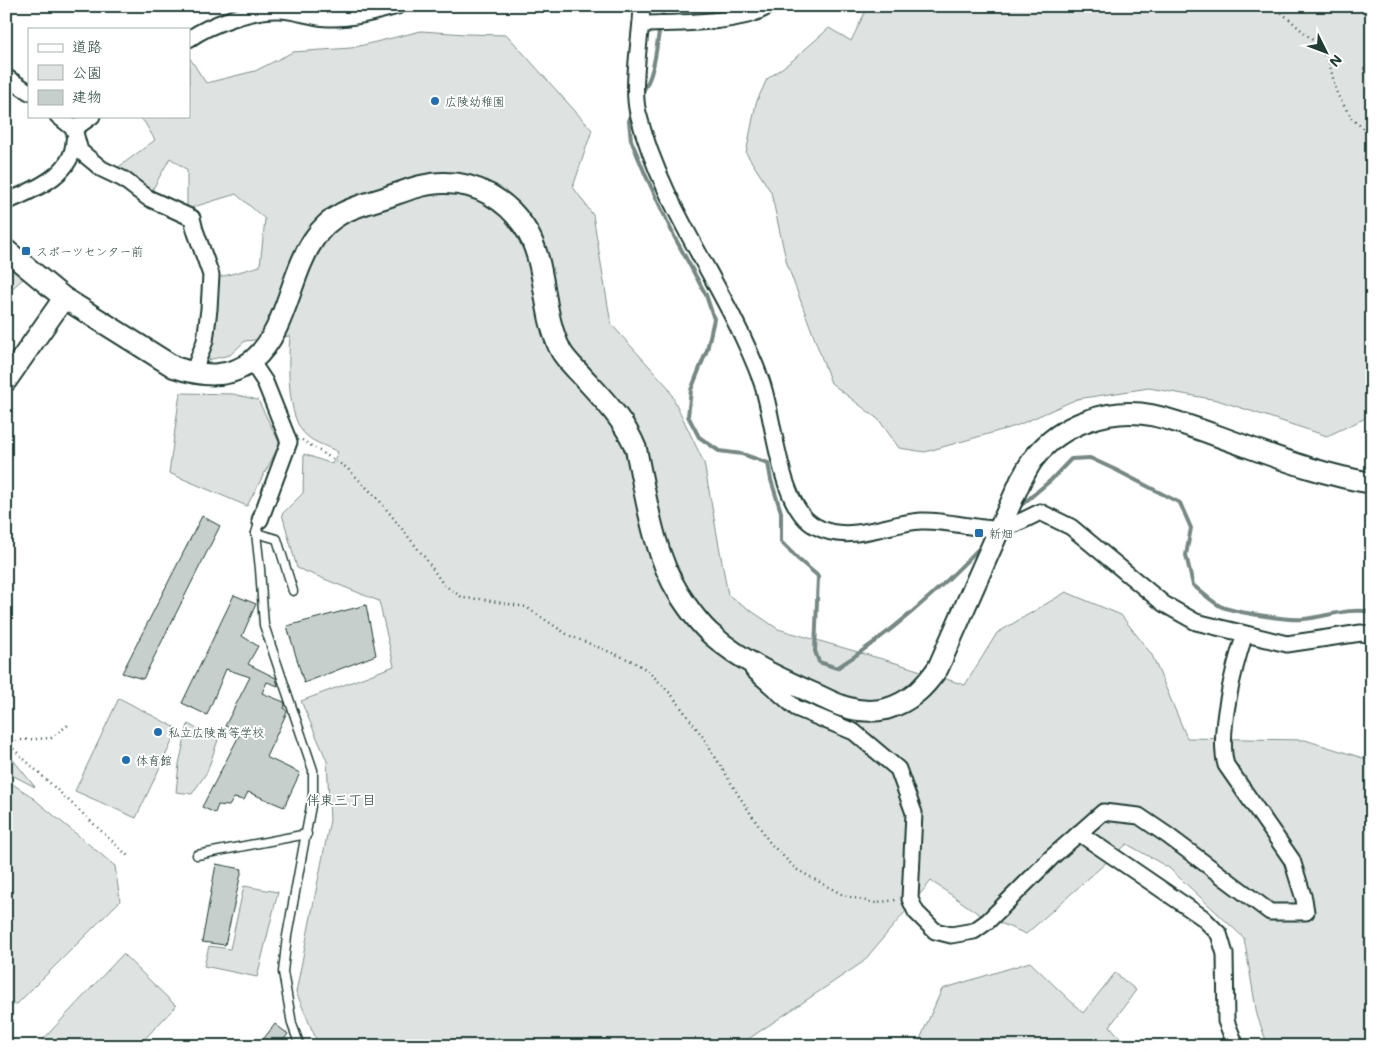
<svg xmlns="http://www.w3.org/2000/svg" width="1378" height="1052" font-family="Mali,'Klee One',sans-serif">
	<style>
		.green { fill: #dee3e2; stroke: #7e908b }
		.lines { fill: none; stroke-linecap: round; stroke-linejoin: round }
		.stream { stroke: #758883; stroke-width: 4 }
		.building { fill: #c7cfcc; stroke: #1f3d34 }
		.lane-casing { stroke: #1f3d34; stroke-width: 11 }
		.street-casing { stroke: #1f3d34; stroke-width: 19 }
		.secondary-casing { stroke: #1f3d34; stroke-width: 24 }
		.path { stroke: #1f3d34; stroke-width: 2.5; stroke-dasharray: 1 4; stroke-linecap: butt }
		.lane { stroke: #fff; stroke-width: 8 }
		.street { stroke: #fff; stroke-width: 15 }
		.secondary { stroke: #fff; stroke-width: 20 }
		.poi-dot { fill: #1f6fb2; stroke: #fff; stroke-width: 2 }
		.labels { text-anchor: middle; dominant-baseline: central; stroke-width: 4; stroke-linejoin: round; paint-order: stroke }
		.poi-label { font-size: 12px; fill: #1f3d34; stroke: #fff; text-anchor: start }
		.neighbourhood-label { font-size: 14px; fill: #1f3d34; stroke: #fff }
	</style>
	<rect width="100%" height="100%" fill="#fff"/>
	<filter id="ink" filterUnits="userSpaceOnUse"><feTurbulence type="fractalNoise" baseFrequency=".02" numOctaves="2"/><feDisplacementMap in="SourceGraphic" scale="10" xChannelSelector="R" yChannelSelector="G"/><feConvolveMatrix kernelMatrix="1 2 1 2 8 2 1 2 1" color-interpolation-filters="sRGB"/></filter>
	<g filter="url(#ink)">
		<g class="green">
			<polygon points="868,6 1372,6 1372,407 1368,417 1327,436 1217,400 1149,388 1077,399 1016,426 925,452 899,448 879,420 831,383 787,264 771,192 746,153 756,103 767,79 793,60 829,28 851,41"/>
			<path d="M421 31 466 34 507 35 592 130 573 187 593 215 611 324 668 387 704 463 728 595 778 629 896 663 965 685 997 633 1066 592 1121 615 1152 655 1187 738 1305 740 1366 759 1372 756V1046H1268L1257 1015 1244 938 1169 868 1127 844 1026 934 979 914 931 881 863 962 738 1046H319L296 992 330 820 327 761 301 701 394 666 379 601 297 568 282 514 303 493 304 454 332 464 338 452C329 447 315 443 307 436 286 420 288 360 290 336L245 341 230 355 203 361 217 278 260 266 265 219 236 194 187 209V170L170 158 150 194 116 169 155 140 145 123 139 116H189V57L206 83 255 71 293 52 351 48Z"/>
			<polygon points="6,264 25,277 6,294"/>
			<polygon points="180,393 233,394 258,400 280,444 247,506 169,473"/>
			<polygon points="119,698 178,729 136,818 75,791"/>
			<polygon points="188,724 218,740 207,772 192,794 176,792 179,764"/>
			<polygon points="6,751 35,787 6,772"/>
			<polygon points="6,780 28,794 115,866 120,901 17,1004 6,1007"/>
			<polygon points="244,886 278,892 257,977 204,966 209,946 230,949"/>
			<polygon points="123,954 176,1006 138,1046 37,1046"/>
			<polygon points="1030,962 1083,1013 1115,973 1136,990 1110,1026 1127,1046 917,1046 942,989"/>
		</g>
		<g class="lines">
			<g class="stream">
				<polyline points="661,20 664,6"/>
				<path d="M641 94C655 76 656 48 660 26"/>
				<path d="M631 110 629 121 631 140 646 176 674 236 706 295 714 319 707 350 691 390 688 416 699 437 719 451 742 454 768 463 771 480 781 512V542L798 559 818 576 815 651 819 662 837 668C891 633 940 590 984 543"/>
				<path d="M1018 508 1051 480 1071 459 1090 458 1116 470 1180 503 1191 528 1186 555 1193 585C1201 592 1211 601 1220 606 1232 612 1291 621 1304 619 1326 617 1349 607 1372 612"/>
			</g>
		</g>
		<g class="building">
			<polygon points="202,516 220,526 143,679 122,673"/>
			<polygon points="234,595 256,604 242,636 258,646 248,664 276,678 278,686 267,682 262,693 284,702 285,705 284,708 287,712 266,757 300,773 284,807 248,792 244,800 234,798 229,806 218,805 215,813 202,807 241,732 225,726 250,677 226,669 207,715 182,703"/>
			<polygon points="366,605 376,655 304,683 287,626"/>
			<polygon points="216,864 242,869 225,945 202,942"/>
			<polygon points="275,1024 288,1034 279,1046 258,1046"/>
		</g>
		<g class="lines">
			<defs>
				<g id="lane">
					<polyline points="260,520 256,533 260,569 264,625 313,770 313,795 287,936 283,972 292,1024 300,1046"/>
					<polyline points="256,533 277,539 293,591"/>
					<polyline points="197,855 307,834"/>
				</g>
				<g id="street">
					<path d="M642 6C641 36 631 86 638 113 662 209 727 288 761 380 775 418 778 506 815 526 849 545 886 523 921 521 939 520 965 526 984 528 989 528 995 530 1000 529 1009 528 1030 517 1040 512L1071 527 1164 604 1196 622 1287 644 1361 633 1372 635"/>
					<path d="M642 24C673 23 743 24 768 6"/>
					<path d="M189 39C210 24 253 9 279 10 296 10 312 18 329 18 352 19 375 12 397 6"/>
					<polyline points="6,77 29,92"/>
					<polyline points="58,116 74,129 80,151 102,169 123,179 148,198 192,218 195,230 211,275 209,309 205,341 193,373"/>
					<polyline points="74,129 92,116"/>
					<path d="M6 202C33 190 74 175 74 140"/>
					<polyline points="251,361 265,382 289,442 260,520"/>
					<path d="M753 670 796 708 854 732 898 769 914 813 910 899 916 912 935 931 951 935 974 931 988 921 1052 857 1103 812 1139 816 1167 835 1270 912H1306L1304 899 1292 860 1226 765C1217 733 1234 666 1245 634"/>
					<polyline points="1079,833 1202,917 1219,934 1225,954 1226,1021 1236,1046"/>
				</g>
				<g id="secondary">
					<path d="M6 250 64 298 174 367C201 376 229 380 253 360 287 331 289 276 314 239 332 212 355 207 384 198 403 192 425 182 446 183 477 183 506 200 523 225 549 262 540 311 561 351 566 360 576 369 583 377 604 400 625 421 636 449 646 496 653 553 679 594 688 608 699 624 712 635 741 661 781 679 817 695 826 699 835 704 845 707 857 711 873 712 886 709 910 702 924 688 938 668L1021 480C1026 472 1029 464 1035 457 1061 424 1110 407 1151 415 1184 422 1216 436 1248 447 1289 462 1329 476 1372 483"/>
					<polyline points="6,381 64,298"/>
				</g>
			</defs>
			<use href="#lane" class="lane-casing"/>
			<use href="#street" class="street-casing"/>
			<use href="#secondary" class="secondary-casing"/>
			<g class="path">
				<polyline points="1274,6 1316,43 1329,62 1337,94 1352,119 1372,135"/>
				<polyline points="302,440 347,468 379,500 426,559 443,584 463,598 480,599 526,607 568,635 632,661 647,670 671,694 703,737 739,796 770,843 796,869 843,895 874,903 896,900"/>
				<polyline points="6,741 51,738 68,725"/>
				<polyline points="6,742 128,856"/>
			</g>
			<use href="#lane" class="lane"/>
			<use href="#street" class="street"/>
			<use href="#secondary" class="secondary"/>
		</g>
	</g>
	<g class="poi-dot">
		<circle cx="435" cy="101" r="5"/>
		<rect x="21" y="246" width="10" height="10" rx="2.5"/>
		<rect x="974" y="528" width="10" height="10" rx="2.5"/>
		<circle cx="158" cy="732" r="5"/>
		<circle cx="126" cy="760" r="5"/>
	</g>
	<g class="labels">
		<g class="poi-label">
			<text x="445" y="101">広陵幼稚園</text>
			<text x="36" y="251">スポーツセンター前</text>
			<text x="989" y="533">新畑</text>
			<text x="168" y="732">私立広陵高等学校</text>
			<text x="136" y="760">体育館</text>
		</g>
		<g class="neighbourhood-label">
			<text x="341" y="799">伴東三丁目</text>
		</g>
	</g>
	<rect width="1378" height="1052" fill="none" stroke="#fff" stroke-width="25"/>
	<rect x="12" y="12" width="1353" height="1027" fill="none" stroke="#1f3d34" stroke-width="2" filter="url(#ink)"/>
	<rect x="28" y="28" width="162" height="90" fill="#ffffff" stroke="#a5b1ae"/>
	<rect x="38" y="44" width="25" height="8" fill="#ffffff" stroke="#a5b1ae"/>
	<text x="72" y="52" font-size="15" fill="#1f3d34">道路</text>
	<rect x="38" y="65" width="25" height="15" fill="#dee3e2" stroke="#a5b1ae"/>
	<text x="72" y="78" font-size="15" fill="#1f3d34">公園</text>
	<rect x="38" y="90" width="25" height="15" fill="#c7cfcc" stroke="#a5b1ae"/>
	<text x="72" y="102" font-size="15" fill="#1f3d34">建物</text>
	<g transform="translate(1326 52) rotate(132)" stroke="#ffffff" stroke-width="4" paint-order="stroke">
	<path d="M0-4L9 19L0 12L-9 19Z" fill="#1f3d34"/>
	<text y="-8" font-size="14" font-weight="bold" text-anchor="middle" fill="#1f3d34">N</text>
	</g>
</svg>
